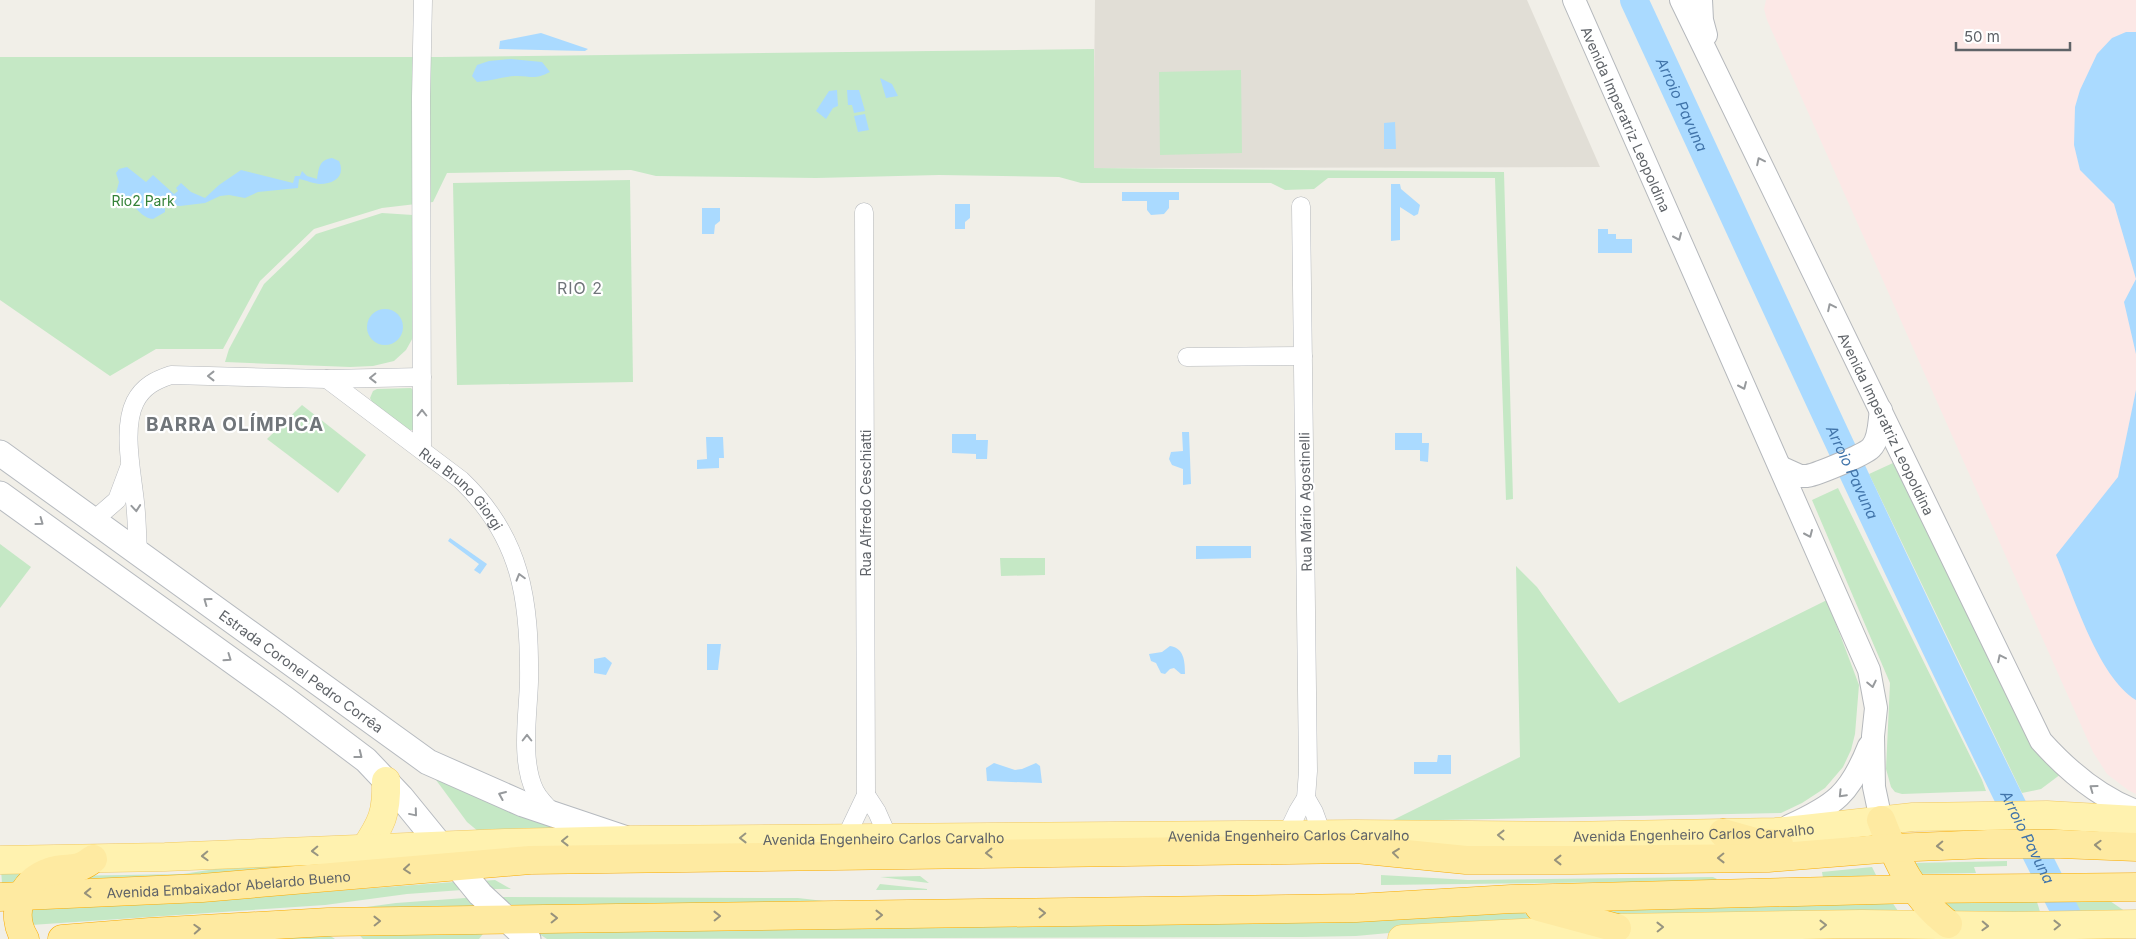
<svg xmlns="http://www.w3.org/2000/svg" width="2136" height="939" font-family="Inter,sans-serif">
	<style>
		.education { fill: #e1ded6 }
		.medical { fill: #fce8e6 }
		.green { fill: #c5e8c5 }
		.water { fill: #aadaff }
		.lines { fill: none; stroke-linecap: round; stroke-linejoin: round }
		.river { stroke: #aadaff; stroke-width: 28 }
		.minor-casing { stroke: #b5b8bc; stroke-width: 19 }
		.tertiary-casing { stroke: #b5b8bc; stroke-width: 24 }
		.secondary-casing { stroke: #b6babf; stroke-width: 27 }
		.primary-casing { stroke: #f2c960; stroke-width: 29 }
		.trunk-casing { stroke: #f9ab00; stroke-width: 29 }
		.minor { stroke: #fff; stroke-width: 18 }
		.tertiary { stroke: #fff; stroke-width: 22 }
		.secondary { stroke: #fff; stroke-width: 25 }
		.primary { stroke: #fff2af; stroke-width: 28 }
		.trunk { stroke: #feeaa1; stroke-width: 28 }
		.oneway { stroke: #979a9d }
		.oneway2 { stroke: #979581 }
		.oneway3 { stroke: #97927c }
		.labels { text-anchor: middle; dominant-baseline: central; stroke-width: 4.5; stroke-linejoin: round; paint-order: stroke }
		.street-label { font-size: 14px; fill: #5f6368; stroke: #fff }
		.park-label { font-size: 14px; fill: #348238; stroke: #fff }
		.water-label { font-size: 15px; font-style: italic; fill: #4174aa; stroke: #fff }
		.quarter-label { font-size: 16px; letter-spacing: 1px; fill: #70757a; stroke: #fff }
		.district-label { font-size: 19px; font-weight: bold; letter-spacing: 1px; fill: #70757a; stroke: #fff }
	</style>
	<rect width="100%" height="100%" fill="#f1efe8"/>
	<polygon class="education" points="1095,0 1527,0 1600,167 1093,168"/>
	<polygon class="medical" points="1766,0 2136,0 2136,794 2128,790 2107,774 2093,752 1767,20 1764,9"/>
	<g class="green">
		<polygon points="1094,49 1094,168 1504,172 1513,499 1506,500 1495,178 1328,178 1314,189 1285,190 1271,183 1081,183 1059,177 939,175 816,178 656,176 631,170 447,173 433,202 382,208 314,229 260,281 223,349 156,349 110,376 0,300 0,57 440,57"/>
		<polygon points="1241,70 1242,153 1160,155 1159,72"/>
		<polygon points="630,180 633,382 457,385 453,183"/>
		<polygon points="382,213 413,215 415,334 406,350 394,361 373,366 350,367 225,362 229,349 264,284 316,234"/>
		<polygon points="411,388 417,394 414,430 409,430 372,402 370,398 373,391 377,389"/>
		<polygon points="302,405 366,455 338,493 267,439"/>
		<polygon points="1893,463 2020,721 2061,774 2041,789 2022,793 1869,474"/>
		<polygon points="1838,488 1982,780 1986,791 1902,794 1895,792 1891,787 1886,769 1890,683 1812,500"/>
		<polygon points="0,544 31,567 0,608"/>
		<polygon points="1000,558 1045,558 1045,575 1001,576"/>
		<polygon points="1516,566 1537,587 1619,703 1827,600 1859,685 1855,734 1851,750 1843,767 1825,788 1802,803 1781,813 1391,821 1520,757"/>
		<polygon points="425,765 583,830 479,832 467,822"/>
		<polygon points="430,852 191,879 52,882 63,876 183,874 248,864"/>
		<polygon points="2007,861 2007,866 1974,867 1976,873 1915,874 1913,863"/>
		<polygon points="1872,867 1876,875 1823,878 1822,872"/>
		<polygon points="25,868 19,882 2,884 1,869"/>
		<polygon points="1381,875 1468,880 1713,877 1717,879 1714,881 1381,885"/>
		<polygon points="920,876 929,883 880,877"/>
		<polygon points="495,880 511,889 488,889 481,881"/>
		<polygon points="454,882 462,890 407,894 325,905 31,925 31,909 160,904"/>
		<polygon points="880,884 927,889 927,890 876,890"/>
		<polygon points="495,897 798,898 850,904 518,908"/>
		<polygon points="465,898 470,898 482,909 359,908 396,903"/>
		<polygon points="1931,898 2037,902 2041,915 1979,916 1950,911"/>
		<polygon points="1890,899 1898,911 1898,917 1641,920 1568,907"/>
		<polygon points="2066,901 2110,901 2132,916 2072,915"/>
		<polygon points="1497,909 1555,918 1356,936 1302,937 547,939 536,932"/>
		<polygon points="489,926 479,939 363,939 355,930"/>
		<polygon points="329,935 335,939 188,939"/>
	</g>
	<g class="water">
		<polygon points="2126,32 2136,32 2136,354 2124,302 2136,279 2114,204 2080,170 2074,145 2075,107 2080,90 2097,54 2112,38"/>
		<polygon points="541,33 588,49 585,51 499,49 500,41"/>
		<path d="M511 59 542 62 550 72C533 81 530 75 514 76 502 77 490 81 477 82L472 76 477 65 489 61Z"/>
		<polygon points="880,78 892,84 898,96 886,98"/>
		<polygon points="837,90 838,106 833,108 826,119 816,111 829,91"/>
		<polygon points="847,90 859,90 865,111 854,113 852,105 848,105"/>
		<polygon points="865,114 869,130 858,132 854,116"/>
		<polygon points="1395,122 1396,149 1384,149 1384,123"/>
		<path d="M332 158 339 161C346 176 334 184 320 184 314 184 306 180 299 179L298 188 258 192 245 198 229 195 220 196 205 203 180 206 165 205V212L153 219C136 217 132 195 116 193L119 182 116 173 119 169 127 167 146 182 153 175 174 194 178 191 176 188 181 183 191 192 205 198 219 185 241 170 293 183 295 176H300L302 171 307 176 317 179C319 168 319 160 332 158Z"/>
		<polygon points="1391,184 1400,184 1401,189 1420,205 1418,214 1414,216 1400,207 1400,240 1391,241"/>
		<polygon points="1122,192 1179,192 1179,200 1169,200 1169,208 1164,214 1151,215 1147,210 1147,201 1122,201"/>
		<polygon points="955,204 970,204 970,218 965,222 965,229 955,229"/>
		<polygon points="702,208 720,208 720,221 715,225 714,234 702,234"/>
		<polygon points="1598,229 1608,229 1608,234 1616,234 1616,239 1632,239 1632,253 1598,253"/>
		<circle cx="385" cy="327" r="18"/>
		<path d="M2136 390V700C2098 677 2074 596 2056 555L2118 477Z"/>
		<polygon points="1182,432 1189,432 1191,484 1183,485 1183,469 1172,465 1169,459 1171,452 1183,451"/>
		<polygon points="1395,433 1422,433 1422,443 1429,443 1428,462 1420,461 1420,450 1395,450"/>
		<polygon points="952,434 976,434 976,440 988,440 987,459 976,459 976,454 952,453"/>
		<polygon points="706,437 723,437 724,458 719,458 719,468 697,469 697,460 707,459"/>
		<polygon points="450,538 487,564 480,574 474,570 479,564 448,541"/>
		<polygon points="1196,546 1251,546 1251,558 1196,559"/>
		<polygon points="707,644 721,644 718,670 707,670"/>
		<path d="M1170 646C1184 648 1185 661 1185 674H1181L1174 668 1170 669 1165 674 1161 673 1156 663 1151 661 1149 654 1162 652Z"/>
		<polygon points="605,657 612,663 606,675 594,673 594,659"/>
		<polygon points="1438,755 1451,755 1451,774 1414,774 1414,762 1437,762"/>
		<polygon points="994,763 1015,770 1022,769 1036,763 1040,766 1042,783 987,781 986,768"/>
	</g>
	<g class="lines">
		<path class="river" id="s1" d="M1634 0C1780 314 1922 630 2079 939"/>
		<defs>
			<g id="minor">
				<polyline points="1187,357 1303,356"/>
				<path id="s2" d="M327 379 461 480C522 538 530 601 529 682 528 714 520 761 535 791 539 799 547 807 554 814"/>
				<polyline points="422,449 421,97 423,0"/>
				<polyline points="94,520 117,500 129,468"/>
				<path d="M138 552C137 536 137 519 135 502 132 473 122 428 135 402 143 386 156 380 171 375L327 379 422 377"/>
				<polyline points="866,795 877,812 888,837"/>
				<polyline points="1306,798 1314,812 1322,834"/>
				<polyline points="1287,834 1298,811 1306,798 1308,771 1301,206"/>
				<polyline points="846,837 866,795 864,212"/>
			</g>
			<g id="tertiary">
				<path id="s3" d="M1574 0 1869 670 1876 708 1873 736 1874 787 1881 820"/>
				<path id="s4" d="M1681 0 2041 741C2068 771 2098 797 2136 811"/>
				<polyline points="1701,0 1702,20 1706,35"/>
				<path d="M1780 467 1800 476H1807C1818 474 1864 455 1871 448 1880 439 1879 421 1881 410"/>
				<path d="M1789 826C1835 805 1850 794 1869 746"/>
			</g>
			<g id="secondary">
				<path id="s5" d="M0 453 428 762 523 804 624 838"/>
				<polyline points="0,494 285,699 366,760 401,797 480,894 528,939"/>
			</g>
			<g id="primary">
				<path d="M364 850C382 823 387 813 386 781"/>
				<path id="s6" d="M0 860 165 857 505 843 631 840 1356 834 1566 836 1776 832 1913 817 2047 815 2136 820"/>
				<polyline points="1402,939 1617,928 1862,924 2014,926 2136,924"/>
			</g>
			<g id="trunk">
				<path d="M1881 820C1897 861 1912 896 1948 924"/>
				<polyline points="1723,833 1755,842 1779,844"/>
				<path id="s7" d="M0 897 202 888 530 860 1356 849 1466 860H1572L1768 858 1892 848 1988 844H2060L2136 847"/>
				<polyline points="1539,907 1617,928"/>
				<path d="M25 939C9 914 21 881 49 872 68 865 74 874 93 859"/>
				<polyline points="62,939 150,932 328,922 1356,908 1511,899 1914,889 2136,887"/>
			</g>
		</defs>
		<use href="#minor" class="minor-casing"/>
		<use href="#tertiary" class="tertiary-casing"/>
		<use href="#secondary" class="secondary-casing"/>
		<use href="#primary" class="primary-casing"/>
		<use href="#trunk" class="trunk-casing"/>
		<use href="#minor" class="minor"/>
		<use href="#tertiary" class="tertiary"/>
		<use href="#secondary" class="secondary"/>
		<use href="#primary" class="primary"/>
		<use href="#trunk" class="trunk"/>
	</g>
	<defs><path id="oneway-chevron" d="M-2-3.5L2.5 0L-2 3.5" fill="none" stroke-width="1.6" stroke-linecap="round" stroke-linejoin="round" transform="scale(1.25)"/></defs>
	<g class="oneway">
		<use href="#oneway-chevron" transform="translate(1760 161) rotate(-116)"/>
		<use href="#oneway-chevron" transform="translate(1678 237) rotate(66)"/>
		<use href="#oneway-chevron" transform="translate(1831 307) rotate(-116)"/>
		<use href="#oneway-chevron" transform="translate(211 376) rotate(-180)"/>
		<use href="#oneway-chevron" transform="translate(373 378) rotate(179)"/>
		<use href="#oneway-chevron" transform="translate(1743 386) rotate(66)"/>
		<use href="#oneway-chevron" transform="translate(422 413) rotate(-90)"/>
		<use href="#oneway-chevron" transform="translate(136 508) rotate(85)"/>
		<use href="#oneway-chevron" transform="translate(40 522) rotate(36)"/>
		<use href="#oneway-chevron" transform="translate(1809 534) rotate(66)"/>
		<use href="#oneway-chevron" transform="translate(520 577) rotate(-106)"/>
		<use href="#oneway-chevron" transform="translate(207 601) rotate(-144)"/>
		<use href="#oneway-chevron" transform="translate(228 658) rotate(35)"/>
		<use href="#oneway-chevron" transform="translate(2001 658) rotate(-116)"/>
		<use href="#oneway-chevron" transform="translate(1872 684) rotate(78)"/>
		<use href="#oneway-chevron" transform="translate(527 738) rotate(-90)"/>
		<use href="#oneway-chevron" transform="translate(359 755) rotate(38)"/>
		<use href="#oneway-chevron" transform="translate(2093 788) rotate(-144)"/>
		<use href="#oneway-chevron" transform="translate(1842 794) rotate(134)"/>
		<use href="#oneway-chevron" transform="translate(502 795) rotate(-157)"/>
		<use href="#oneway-chevron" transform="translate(414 813) rotate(50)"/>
	</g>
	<g class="oneway2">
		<use href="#oneway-chevron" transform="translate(1501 835) rotate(-179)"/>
		<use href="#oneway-chevron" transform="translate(743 838) rotate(179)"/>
		<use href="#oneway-chevron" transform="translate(565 841) rotate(179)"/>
		<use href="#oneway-chevron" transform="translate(315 851) rotate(178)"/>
		<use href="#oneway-chevron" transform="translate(205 856) rotate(178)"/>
		<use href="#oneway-chevron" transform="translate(1823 925) rotate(-1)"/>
		<use href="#oneway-chevron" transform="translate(2057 925) rotate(-1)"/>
		<use href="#oneway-chevron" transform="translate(1985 926) rotate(2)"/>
		<use href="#oneway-chevron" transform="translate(1660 927) rotate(-1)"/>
	</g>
	<g class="oneway3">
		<use href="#oneway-chevron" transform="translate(2098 845) rotate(-178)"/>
		<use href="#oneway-chevron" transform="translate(1940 846) rotate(178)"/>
		<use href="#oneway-chevron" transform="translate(989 853) rotate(179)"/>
		<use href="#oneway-chevron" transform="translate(1396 853) rotate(-174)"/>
		<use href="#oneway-chevron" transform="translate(1721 858) rotate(179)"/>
		<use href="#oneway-chevron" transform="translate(1558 860) rotate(-180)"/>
		<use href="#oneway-chevron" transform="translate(407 869) rotate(175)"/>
		<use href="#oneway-chevron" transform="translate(88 893) rotate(178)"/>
		<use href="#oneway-chevron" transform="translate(1042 913) rotate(-1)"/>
		<use href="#oneway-chevron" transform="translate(879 915) rotate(-1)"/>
		<use href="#oneway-chevron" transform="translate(717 916) rotate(-1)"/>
		<use href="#oneway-chevron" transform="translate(554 918) rotate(-1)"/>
		<use href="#oneway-chevron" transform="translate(377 921) rotate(-1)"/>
		<use href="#oneway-chevron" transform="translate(197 929) rotate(-3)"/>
	</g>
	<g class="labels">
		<g class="street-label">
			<text stroke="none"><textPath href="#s3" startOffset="130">Avenida Imperatriz Leopoldina</textPath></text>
			<text stroke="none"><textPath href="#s4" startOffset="471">Avenida Imperatriz Leopoldina</textPath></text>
			<text stroke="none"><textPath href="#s2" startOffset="174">Rua Bruno Giorgi</textPath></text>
			<text transform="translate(1305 502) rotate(-91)">Rua Mário Agostinelli</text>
			<text transform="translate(865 503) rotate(-90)">Rua Alfredo Ceschiatti</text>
			<text stroke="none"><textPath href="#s5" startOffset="372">Estrada Coronel Pedro Corrêa</textPath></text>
			<text stroke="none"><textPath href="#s6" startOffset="1694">Avenida Engenheiro Carlos Carvalho</textPath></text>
			<text stroke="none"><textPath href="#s6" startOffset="1289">Avenida Engenheiro Carlos Carvalho</textPath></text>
			<text stroke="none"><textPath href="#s6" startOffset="884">Avenida Engenheiro Carlos Carvalho</textPath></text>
			<text stroke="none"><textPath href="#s7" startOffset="229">Avenida Embaixador Abelardo Bueno</textPath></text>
		</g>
		<g class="park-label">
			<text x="143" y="200">Rio2 Park</text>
		</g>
		<g class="water-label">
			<text stroke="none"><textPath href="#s1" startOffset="115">Arroio Pavuna</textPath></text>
			<text stroke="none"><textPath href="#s1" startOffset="520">Arroio Pavuna</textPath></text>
			<text stroke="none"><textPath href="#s1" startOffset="925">Arroio Pavuna</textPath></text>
		</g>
		<g class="quarter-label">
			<text x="580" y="288">RIO 2</text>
		</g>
		<g class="district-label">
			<text x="235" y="424">BARRA OLÍMPICA</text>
		</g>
	</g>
	<path d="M1956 42v8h114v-8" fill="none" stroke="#5f6368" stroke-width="2.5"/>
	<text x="1964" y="42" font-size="15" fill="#5f6368" stroke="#ffffff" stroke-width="4" paint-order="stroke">50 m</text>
</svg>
